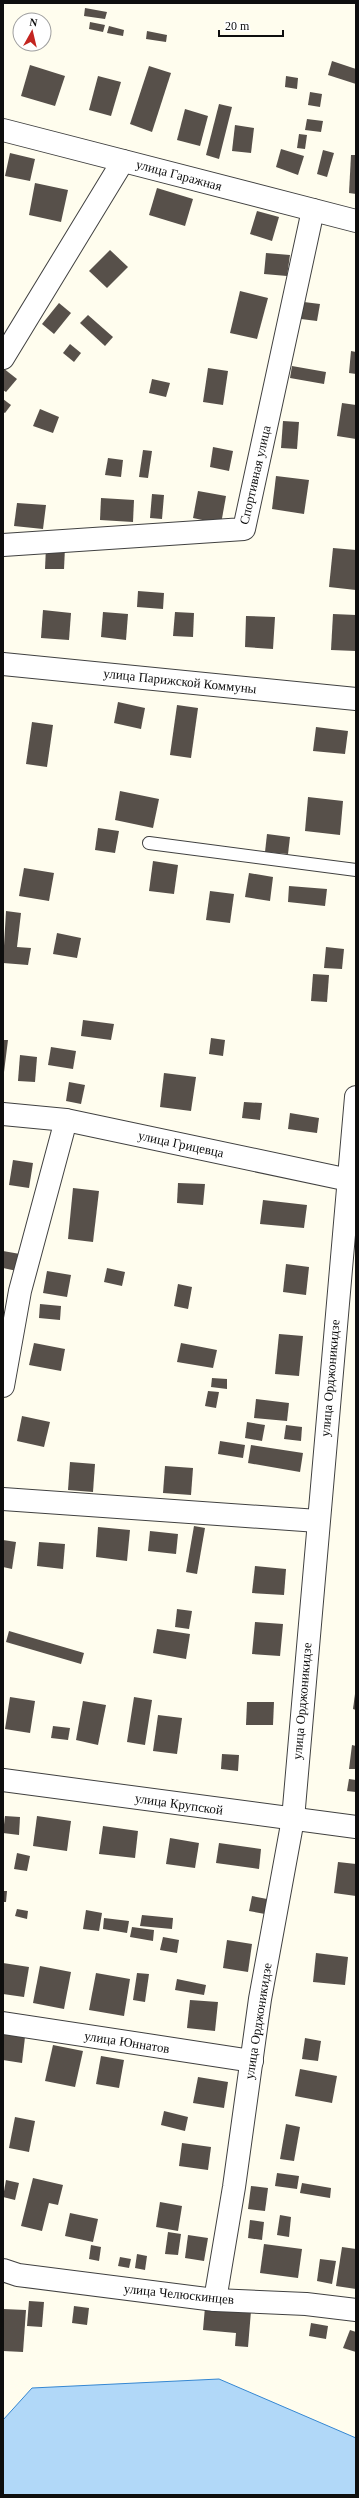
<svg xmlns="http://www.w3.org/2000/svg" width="359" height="2498" font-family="'Times New Roman',serif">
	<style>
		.water { fill: #b1d8f8; stroke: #3587d2 }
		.building { fill: #57504a }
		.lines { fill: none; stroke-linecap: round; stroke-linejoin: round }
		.service-casing { stroke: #414141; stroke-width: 14 }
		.minor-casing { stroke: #414141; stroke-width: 24 }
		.tertiary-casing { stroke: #414141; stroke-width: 24 }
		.service { stroke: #fff; stroke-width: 12 }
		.minor { stroke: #fff; stroke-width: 22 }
		.tertiary { stroke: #fff; stroke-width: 22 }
		.labels { text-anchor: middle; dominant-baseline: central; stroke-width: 4; stroke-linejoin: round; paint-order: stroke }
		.street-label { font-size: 13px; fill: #0e0e0e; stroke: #fff }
	</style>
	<rect width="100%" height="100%" fill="#fffdee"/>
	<polygon class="water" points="219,2379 356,2438 356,2495 3,2495 3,2420 32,2388"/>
	<g class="building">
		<polygon points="85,8 107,12 105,19 84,16"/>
		<polygon points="90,22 105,25 103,32 89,29"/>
		<polygon points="109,26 124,30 123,36 107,33"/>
		<polygon points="147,31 167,35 166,42 146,39"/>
		<polygon points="332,61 356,69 356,84 328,75"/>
		<polygon points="30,65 65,76 55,106 21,96"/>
		<polygon points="149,66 171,73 152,132 130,124"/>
		<polygon points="98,76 121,82 111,116 89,110"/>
		<polygon points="286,76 298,78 297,89 285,87"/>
		<polygon points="310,92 322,94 320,107 308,105"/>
		<polygon points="219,104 232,107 219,159 206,155"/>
		<polygon points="185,109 208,116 200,146 177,140"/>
		<polygon points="307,119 323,121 321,132 305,130"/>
		<polygon points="235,125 254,128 251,153 232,151"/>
		<polygon points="299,134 307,135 305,149 297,148"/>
		<polygon points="281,149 304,156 298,175 276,167"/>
		<polygon points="323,150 334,153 327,177 317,174"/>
		<polygon points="10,153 35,159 30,181 5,176"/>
		<polygon points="351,155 356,155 356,194 349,193"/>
		<polygon points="35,183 68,190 61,222 29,215"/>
		<polygon points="157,188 193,199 185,226 149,215"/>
		<polygon points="257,211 279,217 272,241 250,234"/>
		<polygon points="110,250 128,267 107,288 89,271"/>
		<polygon points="266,253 290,255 287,276 264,274"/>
		<polygon points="240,291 268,298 257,339 230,333"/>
		<polygon points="304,302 320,304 317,321 301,319"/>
		<polygon points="59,303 71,313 54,334 42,324"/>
		<polygon points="88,315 113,337 105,346 80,323"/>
		<polygon points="70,344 81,353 74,362 63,353"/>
		<polygon points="351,351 356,352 356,374 349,373"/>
		<polygon points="292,366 326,372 324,384 290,378"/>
		<polygon points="3,368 17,379 6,392 3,390"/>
		<polygon points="208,368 228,371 223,405 203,402"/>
		<polygon points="152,379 170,383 166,397 149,393"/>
		<polygon points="3,399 11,405 5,413 3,412"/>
		<polygon points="342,403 356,405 356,439 337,436"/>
		<polygon points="40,409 59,417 53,433 33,426"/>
		<polygon points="283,421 299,422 297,449 281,448"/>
		<polygon points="213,447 233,451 229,471 210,467"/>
		<polygon points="143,450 152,451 148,478 139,477"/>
		<polygon points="108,458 123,460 121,477 105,475"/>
		<polygon points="276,476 309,480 304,514 272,509"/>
		<polygon points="198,491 226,496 221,524 193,518"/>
		<polygon points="152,494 164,495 162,519 150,518"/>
		<polygon points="101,498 134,500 133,522 100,520"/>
		<polygon points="17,503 46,505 43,529 14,526"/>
		<polygon points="46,547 65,548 64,569 45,569"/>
		<polygon points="333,548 356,550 356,590 329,587"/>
		<polygon points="138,591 164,593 163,609 137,607"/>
		<polygon points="43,610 71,613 69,640 41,638"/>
		<polygon points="103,612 128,614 126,640 101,637"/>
		<polygon points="175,612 194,613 193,637 173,636"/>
		<polygon points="333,614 356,615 356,651 331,650"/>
		<polygon points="246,616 275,617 273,649 245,647"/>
		<polygon points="118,702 145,708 141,729 114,723"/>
		<polygon points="177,705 198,708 191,758 170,755"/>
		<polygon points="32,722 53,725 47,767 26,764"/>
		<polygon points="316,727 348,731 345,754 313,751"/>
		<polygon points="120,791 159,799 153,828 115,820"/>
		<polygon points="308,797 343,801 340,835 305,831"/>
		<polygon points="98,828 119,831 115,853 95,850"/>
		<polygon points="267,834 290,837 288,854 265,852"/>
		<polygon points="153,861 178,865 174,894 149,891"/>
		<polygon points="24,868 54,873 49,901 19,896"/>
		<polygon points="249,873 273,877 270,901 245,897"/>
		<polygon points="289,886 327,889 325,906 288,902"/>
		<polygon points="210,891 234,894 230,923 206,920"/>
		<polygon points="6,911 21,913 17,947 31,948 28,965 3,963"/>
		<polygon points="57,933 81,938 77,958 53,954"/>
		<polygon points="326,947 344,949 342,969 324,968"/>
		<polygon points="313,974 329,975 327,1002 311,1001"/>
		<polygon points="83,1020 114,1024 111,1040 81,1036"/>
		<polygon points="211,1038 225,1040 223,1056 209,1054"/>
		<polygon points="3,1040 8,1040 4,1072 3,1072"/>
		<polygon points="51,1047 76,1051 73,1069 48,1065"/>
		<polygon points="20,1055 37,1057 35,1082 18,1081"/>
		<polygon points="164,1073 196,1077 191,1111 160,1107"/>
		<polygon points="69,1082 85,1085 81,1104 66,1101"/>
		<polygon points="244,1102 262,1103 260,1120 242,1118"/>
		<polygon points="290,1113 319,1118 317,1133 288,1129"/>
		<polygon points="13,1160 33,1163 29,1188 9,1185"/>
		<polygon points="178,1183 205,1184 203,1205 177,1203"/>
		<polygon points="73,1188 99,1191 93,1242 68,1239"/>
		<polygon points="263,1200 307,1205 304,1228 260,1224"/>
		<polygon points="3,1251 20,1254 17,1271 3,1268"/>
		<polygon points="286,1264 309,1267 306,1295 283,1292"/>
		<polygon points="107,1268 125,1272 122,1286 104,1282"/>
		<polygon points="47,1271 71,1275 67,1297 43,1293"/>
		<polygon points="178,1284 192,1287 188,1309 174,1306"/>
		<polygon points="40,1304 61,1306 60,1320 39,1318"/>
		<polygon points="279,1334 303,1336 299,1376 275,1374"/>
		<polygon points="34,1343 65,1349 61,1371 29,1365"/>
		<polygon points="181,1343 217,1350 213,1368 177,1362"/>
		<polygon points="212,1378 227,1379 227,1389 211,1387"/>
		<polygon points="208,1391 219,1392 216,1408 205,1406"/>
		<polygon points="256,1399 289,1403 287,1421 254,1418"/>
		<polygon points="22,1416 50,1422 44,1447 17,1441"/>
		<polygon points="247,1422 265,1425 262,1441 245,1438"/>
		<polygon points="286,1425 302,1427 301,1441 284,1439"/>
		<polygon points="220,1441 245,1445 243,1458 218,1454"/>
		<polygon points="251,1445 303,1453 300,1472 248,1463"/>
		<polygon points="70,1462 95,1464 93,1492 68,1490"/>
		<polygon points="165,1466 193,1468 191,1495 163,1493"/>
		<polygon points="194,1526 205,1528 197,1574 186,1572"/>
		<polygon points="98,1527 130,1530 127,1561 96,1557"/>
		<polygon points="150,1531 178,1534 176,1554 148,1551"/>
		<polygon points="3,1540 16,1542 12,1569 3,1567"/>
		<polygon points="39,1542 65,1544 63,1569 37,1566"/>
		<polygon points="255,1566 286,1569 284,1595 252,1593"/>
		<polygon points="177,1609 192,1611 189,1629 175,1627"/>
		<polygon points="255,1622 283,1624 280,1656 252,1654"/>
		<polygon points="157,1629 190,1634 186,1659 153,1653"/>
		<polygon points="9,1631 84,1653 81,1664 6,1642"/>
		<polygon points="355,1694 356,1694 356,1710 353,1709"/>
		<polygon points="10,1697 35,1701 30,1733 5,1729"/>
		<polygon points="134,1697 152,1700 145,1745 127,1742"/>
		<polygon points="83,1701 106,1705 98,1745 76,1740"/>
		<polygon points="247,1702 274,1702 273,1725 246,1725"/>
		<polygon points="158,1715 182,1718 177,1754 153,1751"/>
		<polygon points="53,1726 70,1728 68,1740 51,1738"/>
		<polygon points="352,1745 356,1746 356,1769 349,1769"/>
		<polygon points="222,1754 239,1755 238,1771 221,1769"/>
		<polygon points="349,1779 356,1780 356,1792 347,1791"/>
		<polygon points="5,1816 20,1817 19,1835 3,1833"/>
		<polygon points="37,1816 71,1821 67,1851 33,1846"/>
		<polygon points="103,1826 138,1831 135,1858 99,1854"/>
		<polygon points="170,1838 199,1843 195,1868 166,1864"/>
		<polygon points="219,1843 261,1849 259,1869 216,1863"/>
		<polygon points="17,1853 30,1856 27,1871 14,1869"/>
		<polygon points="338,1862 356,1864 356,1896 334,1893"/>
		<polygon points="3,1891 7,1891 6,1902 3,1902"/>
		<polygon points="252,1896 267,1899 265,1914 249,1911"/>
		<polygon points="17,1909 28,1911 27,1919 15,1916"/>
		<polygon points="86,1910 102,1913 99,1931 83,1929"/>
		<polygon points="142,1915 173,1918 172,1929 140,1926"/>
		<polygon points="104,1918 129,1921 127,1933 103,1929"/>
		<polygon points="132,1927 154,1930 153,1941 130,1937"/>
		<polygon points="163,1937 179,1940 177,1953 160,1950"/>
		<polygon points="227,1940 252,1944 248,1972 223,1968"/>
		<polygon points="316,1953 348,1957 345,1985 313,1982"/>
		<polygon points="3,1963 29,1967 24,1997 3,1994"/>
		<polygon points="40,1966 71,1972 64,2009 33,2003"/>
		<polygon points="96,1973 130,1979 124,2016 89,2010"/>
		<polygon points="137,1973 149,1974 145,2002 133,2000"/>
		<polygon points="177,1979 206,1985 204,1995 175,1990"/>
		<polygon points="190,2000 218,2002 215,2031 187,2028"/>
		<polygon points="3,2034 25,2037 22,2063 3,2060"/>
		<polygon points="305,2038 321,2041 318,2061 302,2059"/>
		<polygon points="53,2045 83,2051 75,2087 45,2081"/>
		<polygon points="101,2056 124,2060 119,2088 96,2084"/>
		<polygon points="300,2069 337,2076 332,2103 295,2096"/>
		<polygon points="198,2077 228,2082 224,2108 193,2103"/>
		<polygon points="164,2111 188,2117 185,2131 161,2125"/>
		<polygon points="15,2117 35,2121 29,2152 9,2148"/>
		<polygon points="286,2124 300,2127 294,2161 280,2159"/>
		<polygon points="182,2143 211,2147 208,2170 179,2166"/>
		<polygon points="277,2173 299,2176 297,2189 275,2186"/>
		<polygon points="33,2178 63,2185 58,2205 49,2203 42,2231 21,2226"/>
		<polygon points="6,2180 19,2183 15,2200 3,2197"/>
		<polygon points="302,2183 331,2188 330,2198 300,2193"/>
		<polygon points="251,2186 268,2188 265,2211 248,2209"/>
		<polygon points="160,2202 182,2206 178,2231 156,2227"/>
		<polygon points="70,2213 98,2219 93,2242 65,2236"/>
		<polygon points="280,2215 291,2217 289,2237 277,2235"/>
		<polygon points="250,2220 264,2222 262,2240 248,2238"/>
		<polygon points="168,2232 181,2234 178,2255 165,2254"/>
		<polygon points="188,2235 208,2238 204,2261 185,2258"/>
		<polygon points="264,2244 302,2249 298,2278 260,2273"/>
		<polygon points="91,2245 101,2247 99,2261 89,2259"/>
		<polygon points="342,2247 356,2249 356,2289 336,2286"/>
		<polygon points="137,2254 147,2256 145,2270 135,2268"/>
		<polygon points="120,2257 131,2259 129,2268 118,2266"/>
		<polygon points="320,2259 336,2261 332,2284 317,2281"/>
		<polygon points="29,2301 44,2302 42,2327 27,2326"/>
		<polygon points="74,2306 89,2308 87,2325 72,2323"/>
		<polygon points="205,2307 251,2311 248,2347 235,2346 236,2333 203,2330"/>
		<polygon points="3,2309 26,2310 23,2352 3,2351"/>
		<polygon points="311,2323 328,2326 326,2339 309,2336"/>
		<polygon points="350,2330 356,2332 356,2352 343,2348"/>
	</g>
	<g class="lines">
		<defs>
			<polyline id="service" points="149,843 356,870"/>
			<g id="minor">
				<polyline points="3,130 356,221"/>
				<polyline points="3,358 123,161"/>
				<polyline points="3,545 244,529 313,210"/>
				<polyline points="3,1114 66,1120 349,1180 356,1185"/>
				<polyline points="3,1386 20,1291 66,1120"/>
				<polyline points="3,1499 318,1521"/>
				<polyline points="3,2023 252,2061"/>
				<polyline points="3,2270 18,2275 215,2300 306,2304 356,2310"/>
				<polyline points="215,2300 234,2187 260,1999 293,1819"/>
			</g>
			<g id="tertiary">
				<polyline points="3,664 356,699"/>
				<polyline points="3,1780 356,1827"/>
				<polyline points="293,1819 356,1097"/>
			</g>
		</defs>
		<use href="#service" class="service-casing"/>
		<use href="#minor" class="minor-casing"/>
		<use href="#tertiary" class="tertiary-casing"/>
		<use href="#service" class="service"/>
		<use href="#minor" class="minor"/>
		<use href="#tertiary" class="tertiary"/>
	</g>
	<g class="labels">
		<g class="street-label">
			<text transform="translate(179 175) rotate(15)">улица Гаражная</text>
			<text transform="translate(255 475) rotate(-77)">Спортивная улица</text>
			<text transform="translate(180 681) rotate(6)">улица Парижской Коммуны</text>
			<text transform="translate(181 1144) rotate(12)">улица Грицевца</text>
			<text transform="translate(330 1378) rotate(-85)">улица Орджоникидзе</text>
			<text transform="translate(302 1701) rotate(-85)">улица Орджоникидзе</text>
			<text transform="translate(179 1804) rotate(8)">улица Крупской</text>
			<text transform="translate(258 2021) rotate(-81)">улица Орджоникидзе</text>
			<text transform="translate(127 2042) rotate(9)">улица Юннатов</text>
			<text transform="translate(179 2294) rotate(6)">улица Челюскинцев</text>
		</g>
	</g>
	<rect width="359" height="2498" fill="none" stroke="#0e0e0e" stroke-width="8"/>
	<g transform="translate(32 32) rotate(8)"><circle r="19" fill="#ffffff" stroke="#9f9f9f"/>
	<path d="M0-3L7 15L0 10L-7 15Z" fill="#c32520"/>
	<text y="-6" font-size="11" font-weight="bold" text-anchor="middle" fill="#0e0e0e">N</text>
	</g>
	<path d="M219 30v6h64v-6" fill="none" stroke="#0e0e0e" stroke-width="2"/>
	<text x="225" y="30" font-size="12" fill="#0e0e0e" stroke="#ffffff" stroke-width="3" paint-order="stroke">20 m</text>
</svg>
